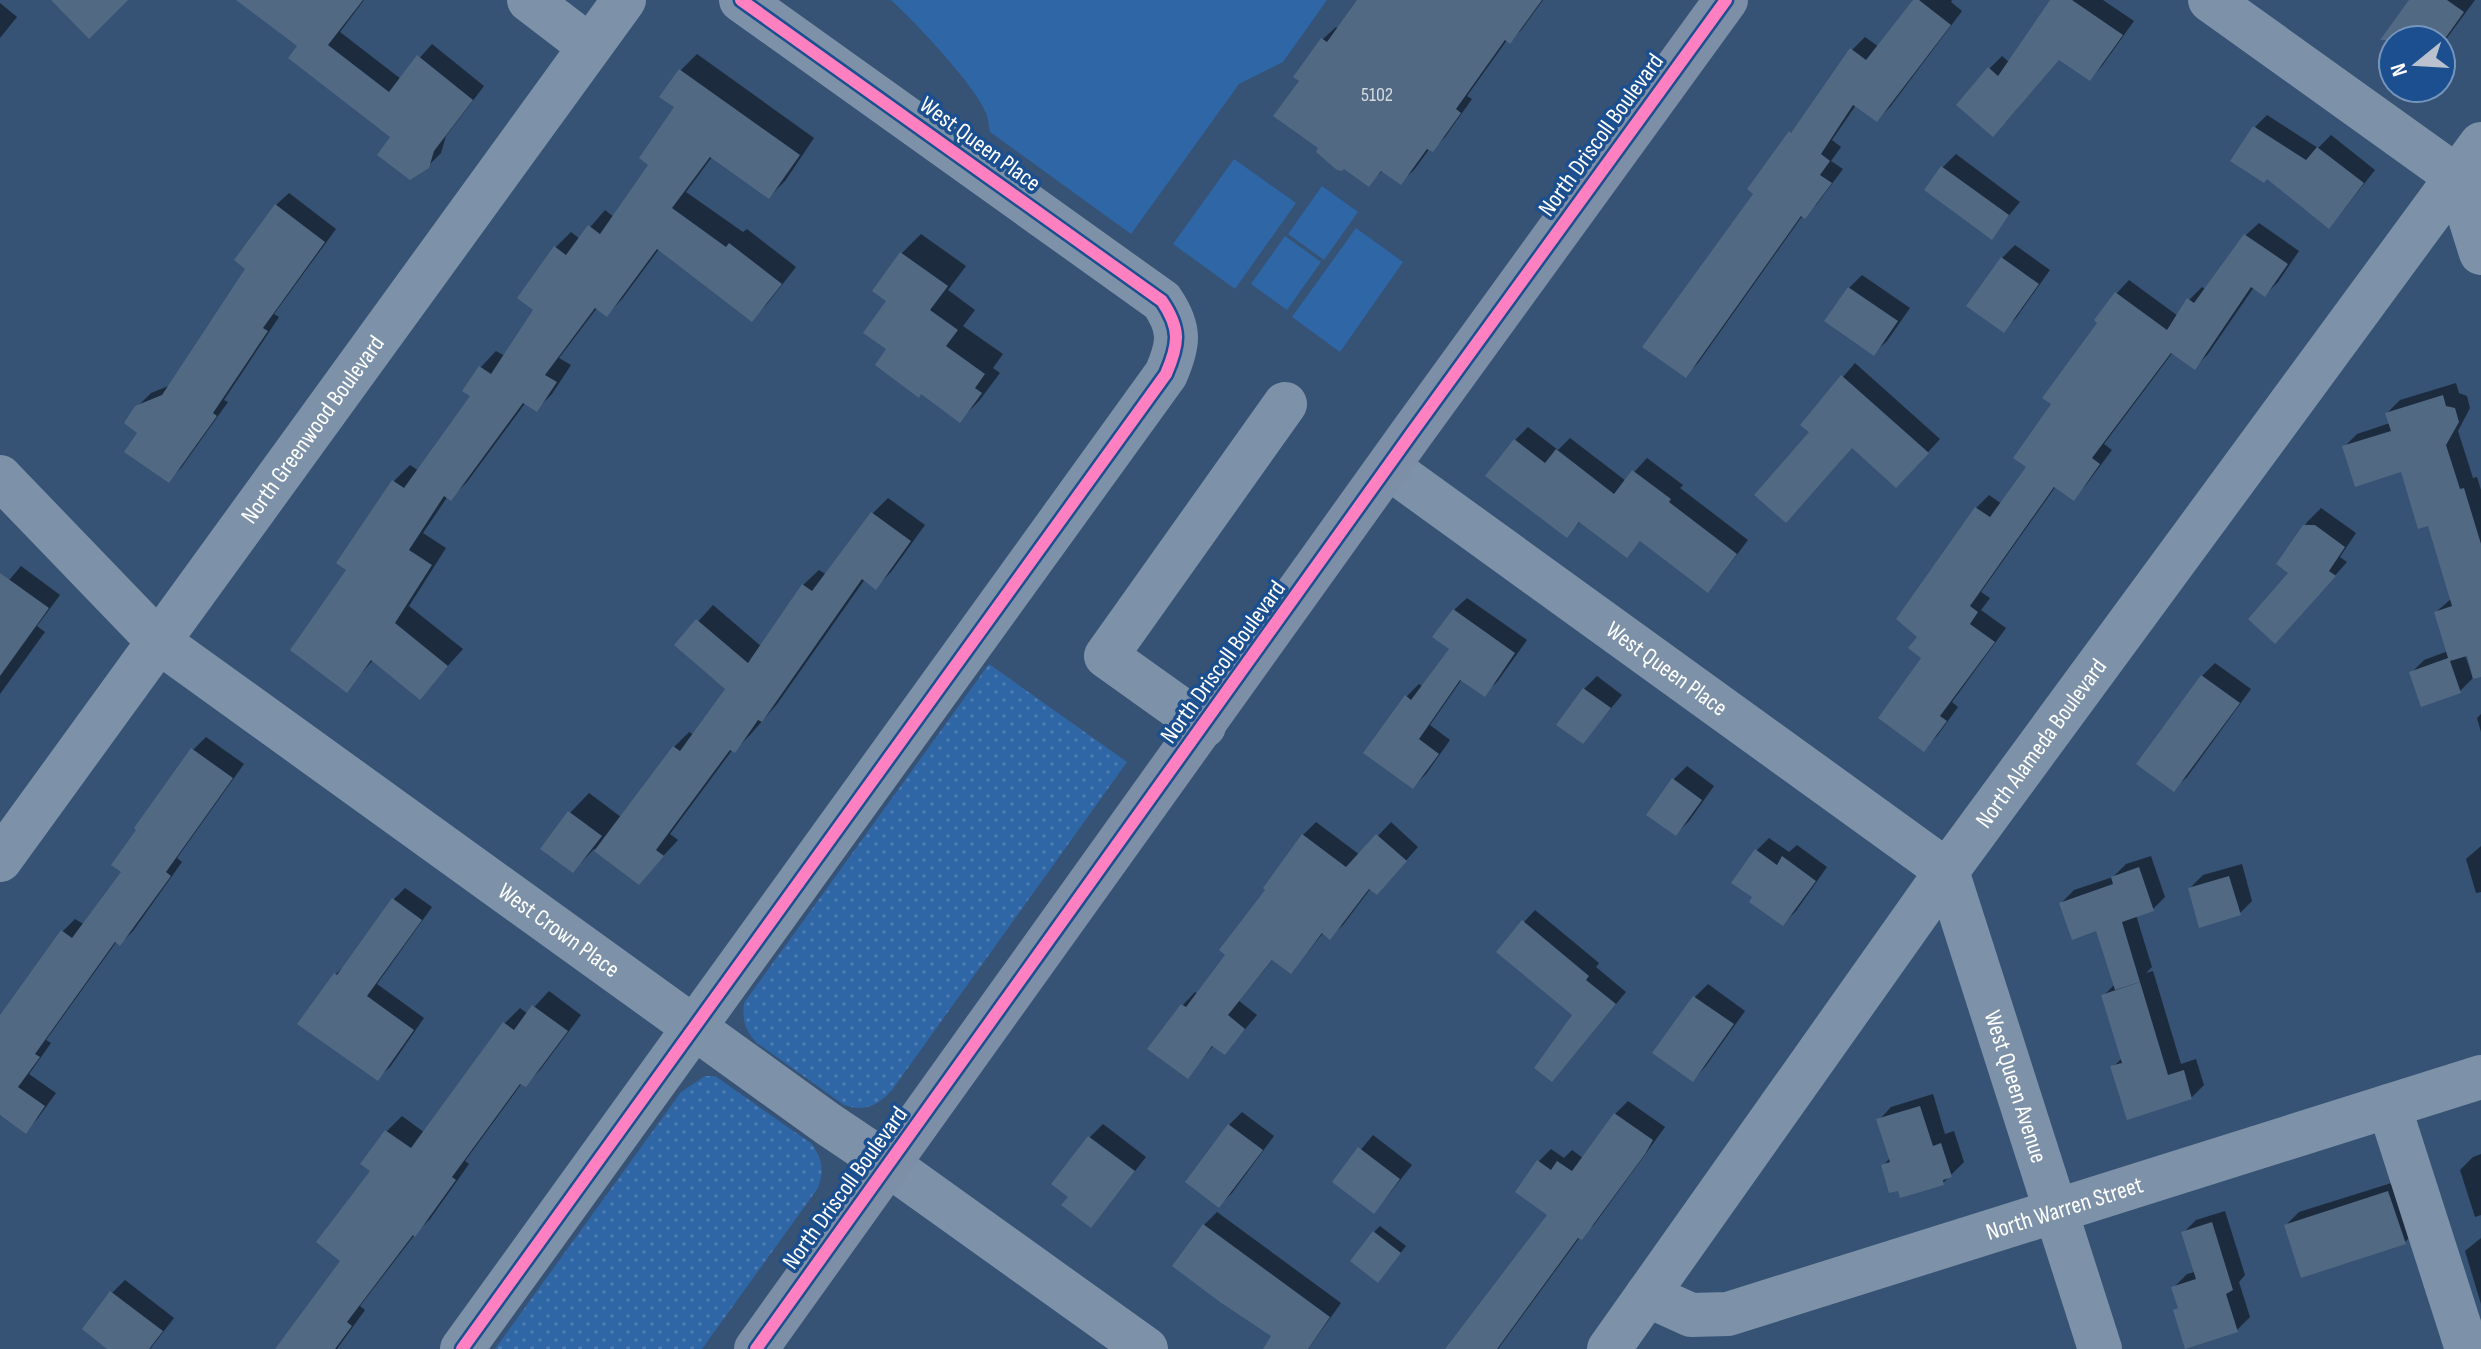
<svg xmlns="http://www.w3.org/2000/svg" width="2481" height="1349" font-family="'Sofia Sans Condensed',sans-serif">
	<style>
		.grass { fill: url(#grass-dots) }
		.green { fill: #2f66a5 }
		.shadow { fill: #0007 }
		.building { fill: #526984 }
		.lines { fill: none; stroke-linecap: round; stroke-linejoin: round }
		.minor { stroke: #7d92a8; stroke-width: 44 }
		.major { stroke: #7d8ea7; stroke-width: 44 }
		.cycleway-casing { stroke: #1b4f8f; stroke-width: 17 }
		.cycleway { stroke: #ff80c0; stroke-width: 12 }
		.labels { text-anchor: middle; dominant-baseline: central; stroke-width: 7; stroke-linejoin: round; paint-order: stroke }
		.number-label { font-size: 20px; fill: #d4dae0 }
		.street-label { font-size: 24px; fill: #fff; stroke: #1b4f8f }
	</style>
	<defs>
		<pattern id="grass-dots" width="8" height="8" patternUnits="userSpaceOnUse" patternTransform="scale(2)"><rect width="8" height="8" fill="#2f66a5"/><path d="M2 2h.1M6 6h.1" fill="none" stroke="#4e7db2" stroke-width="1.8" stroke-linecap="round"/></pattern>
	</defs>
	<rect width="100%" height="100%" fill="#365274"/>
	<g class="grass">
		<path d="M989 664 1127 762 892 1090C877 1106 866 1112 844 1105L757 1043C745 1031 742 1020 744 1003Z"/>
		<path d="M705 1076H715L812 1144C823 1161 824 1170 818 1188L702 1349H495L681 1092Z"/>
	</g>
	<g class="green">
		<path d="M891 0H1327L1283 62 1239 84 1131 234 990 132C989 126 988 119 986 113 974 84 915 22 891 0Z"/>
		<polygon points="1234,159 1296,203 1235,289 1173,244"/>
		<polygon points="1322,186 1358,212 1324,260 1288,234"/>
		<polygon points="1356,228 1403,262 1340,352 1292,317"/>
		<polygon points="1285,236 1321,262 1287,310 1251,284"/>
	</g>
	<g class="shadow">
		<polygon points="240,0 364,0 340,32 401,79 432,44 484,86 446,136 441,153 427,167 300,46"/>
		<polygon points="1359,0 1543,0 1522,29 1510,42 1507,40 1467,96 1472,99 1445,137 1432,150 1430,148 1414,170 1401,182 1383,170 1369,184 1321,148 1301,80 1296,76 1323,39 1336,27 1339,29"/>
		<polygon points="1915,0 1952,0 1951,2 1962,11 1890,107 1877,120 1856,105 1832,140 1841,147 1831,161 1843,169 1817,204 1805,216 1803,215 1698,363 1686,375 1756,193 1750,189 1791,133 1801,123 1852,50 1865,37 1879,47"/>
		<polygon points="2053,0 2103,0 2134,21 2102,66 2090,79 2060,58 2006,122 1989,69 2002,56 2009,62"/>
		<polygon points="2412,0 2475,0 2441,46 2441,40 2401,40"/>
		<polygon points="0,3 17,17 0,38"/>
		<polygon points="697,54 814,138 785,181 769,197 712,157 686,192 743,232 747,229 796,267 767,304 751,320 659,249 622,299 607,315 597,308 559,358 571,365 552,394 536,410 526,402 467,482 451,498 448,496 423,533 446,548 409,606 463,649 420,697 374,659 346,690 349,569 338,562 394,481 410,465 419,471 472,396 465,391 481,367 496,351 505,356 536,309 555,248 571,232 580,239 605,210 614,217 651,165 677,107 681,70"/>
		<polygon points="2267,115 2318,148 2331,135 2375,170 2341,213 2329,226 2255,127"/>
		<polygon points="1956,154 2020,202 1991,237 1927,190 1943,167"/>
		<polygon points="289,193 336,229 274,314 279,317 224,400 228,402 181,468 168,481 140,433 137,407 151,393 171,385 248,269 276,205"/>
		<polygon points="2259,223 2299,251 2278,282 2265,295 2254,287 2208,354 2195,367 2173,352 2104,444 2112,450 2086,485 2073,498 2056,486 1981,592 1990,598 1981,610 2006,628 1952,702 1958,707 1937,736 1924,749 1924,657 1920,637 1899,619 1976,508 1989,495 2002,504 2029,467 2054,404 2117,293 2129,280 2178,316 2189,300 2202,287 2206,290 2246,235"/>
		<polygon points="921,234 966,266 948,290 975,310 963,326 1003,354 993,368 1000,373 979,401 960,420 889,349 889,301 874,290 902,253"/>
		<polygon points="2015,245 2050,270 2016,318 2003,330 1969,305 2002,258"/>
		<polygon points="1862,275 1910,308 1887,341 1874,353 1849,288"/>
		<polygon points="1855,363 1940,439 1909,473 1853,446 1812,432 1803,424"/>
		<polygon points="2456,383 2459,393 2467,396 2470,408 2458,431 2473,478 2477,477 2481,490 2481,649 2465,655 2473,678 2460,691 2411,673 2424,660 2448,651 2436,612 2451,599 2429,524 2402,470 2344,447 2357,434 2390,423 2387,413 2400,400"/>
		<polygon points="1528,427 1558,450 1570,438 1626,481 1647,458 1683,485 1680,488 1748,540 1720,577 1708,590 1641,540 1627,555 1581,521 1567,535 1515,440"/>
		<polygon points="888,498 925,525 891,572 876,587 865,579 777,704 750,735 734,751 733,749 670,834 678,840 639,882 594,849 573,871 570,813 589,793 621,817 674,747 689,732 694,735 728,688 677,645 713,605 762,647 803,585 819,570 827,575 873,513"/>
		<polygon points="2321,508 2356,533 2340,557 2347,562 2288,629 2291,573 2278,564 2308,521"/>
		<polygon points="21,566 60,595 37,626 45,632 0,694 0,591"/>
		<polygon points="1467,598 1527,640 1497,682 1484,694 1462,679 1430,725 1450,740 1426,774 1413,787 1406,697 1419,684 1423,687 1452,648 1454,610"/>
		<polygon points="2215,663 2251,689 2187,777 2174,789 2202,676"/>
		<polygon points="1597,676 1622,695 1583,742 1584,689"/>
		<polygon points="2481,714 2481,732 2477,718"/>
		<polygon points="206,737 244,764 177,858 182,862 133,931 120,944 117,941 46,1040 51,1043 29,1074 56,1093 38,1118 26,1131 2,1114 0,1116 0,1018 63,931 75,919 85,925 124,872 193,750"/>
		<polygon points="1687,766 1714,786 1689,821 1676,834 1648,814 1674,779"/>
		<polygon points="1316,822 1360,855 1391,822 1418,847 1389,880 1371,888 1343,925 1330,937 1324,932 1291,972 1274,958 1239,1001 1257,1015 1225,1053 1214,1045 1188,1076 1150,1048 1183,1005 1195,992 1198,994 1228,955 1303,835"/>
		<polygon points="1769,838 1789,852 1797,845 1827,867 1796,911 1783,924 1756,851"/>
		<polygon points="2481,846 2481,892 2476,893 2466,859"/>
		<polygon points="2151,856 2165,897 2152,910 2136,915 2152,967 2146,973 2153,971 2181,1064 2196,1059 2204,1085 2191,1098 2113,1067 2122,1058 2104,995 2115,984 2097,929 2061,903 2074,890 2113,877 2126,864"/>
		<polygon points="2242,864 2252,901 2239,914 2190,888 2203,875"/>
		<polygon points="405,888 432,907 377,984 424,1018 390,1067 378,1078 336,974 348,963 394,899"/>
		<polygon points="1535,910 1599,963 1596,967 1626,992 1563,1068 1574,1014 1524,922"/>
		<polygon points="1708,984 1745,1011 1705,1067 1693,1080 1655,1053 1695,997"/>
		<polygon points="549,991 581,1015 540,1070 526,1085 522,1083 465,1161 469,1164 430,1219 416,1233 360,1306 365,1310 337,1349 280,1349 343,1260 373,1171 363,1164 387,1131 402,1116 425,1133 505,1023 520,1008 528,1014"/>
		<polygon points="1933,1094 1945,1134 1954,1131 1964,1162 1943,1183 1883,1166 1890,1158 1879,1120 1891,1107"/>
		<polygon points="1628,1101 1665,1127 1594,1225 1580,1237 1498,1349 1469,1349 1550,1215 1538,1162 1551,1149 1564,1158 1572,1150 1583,1158 1615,1114"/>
		<polygon points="1242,1112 1274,1136 1232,1193 1219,1206 1229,1125"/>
		<polygon points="1103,1124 1146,1157 1103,1212 1091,1225 1071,1196 1054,1184 1090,1137"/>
		<polygon points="1373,1135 1412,1165 1386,1198 1374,1211 1335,1181"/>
		<polygon points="2481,1154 2481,1215 2475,1217 2460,1170 2473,1157"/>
		<polygon points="2401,1180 2418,1229 2405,1242 2286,1225 2299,1212"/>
		<polygon points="2225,1211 2245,1275 2239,1282 2250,1317 2237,1330 2175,1311 2180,1306 2174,1287 2187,1274 2195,1272 2183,1233 2196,1220"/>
		<polygon points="1217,1212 1341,1303 1308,1349 1292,1349 1204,1225"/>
		<polygon points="1380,1226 1406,1246 1384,1274 1374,1232"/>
		<polygon points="2481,1238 2481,1304 2465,1251"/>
		<polygon points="125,1280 174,1318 150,1349 111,1349 112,1293"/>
	</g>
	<g class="building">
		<polygon points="51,0 128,0 89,39"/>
		<polygon points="236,0 363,0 328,45 389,92 417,55 473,100 434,151 429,168 410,180 377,155 390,137 288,58 297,46"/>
		<polygon points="1357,0 1542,0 1510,44 1505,40 1456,109 1461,113 1433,152 1427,149 1401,185 1381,171 1369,187 1344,169 1342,171 1337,170 1316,152 1318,148 1273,116 1299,81 1293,77 1321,38 1327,42"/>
		<polygon points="1913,0 1919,0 1951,25 1877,122 1853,105 1821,154 1830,161 1820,175 1832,183 1805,219 1801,216 1686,378 1642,347 1753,194 1747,189 1789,131 1791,133 1850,48 1866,60"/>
		<polygon points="2050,0 2072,0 2123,35 2090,81 2059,60 1993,137 1956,105 1988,67 1998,76"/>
		<polygon points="2409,0 2447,0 2464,12 2444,40 2380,40"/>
		<polygon points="679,69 800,155 769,199 710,157 672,208 726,247 729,243 782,284 752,322 657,249 607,317 595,308 545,375 557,382 537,412 523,403 451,501 444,496 409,550 432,565 395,623 448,666 420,700 371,660 347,693 290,650 346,570 336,563 392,480 404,488 470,396 462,391 479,366 491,374 533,310 517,298 554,246 566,255 588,225 600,234 648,165 639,158 674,107 659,97"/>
		<polygon points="2253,126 2306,160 2317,147 2364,183 2329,229 2267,179 2264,183 2230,161"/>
		<polygon points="1941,166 2009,215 1992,240 1924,190"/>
		<polygon points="275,204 325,242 263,328 268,331 213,413 217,416 169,483 124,452 137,433 124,423 135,406 162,395 245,269 234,260"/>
		<polygon points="2244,234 2288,264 2265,297 2251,287 2195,370 2171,353 2092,458 2100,464 2074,501 2054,487 1970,606 1978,612 1970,624 1995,642 1940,716 1947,721 1924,752 1878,718 1921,658 1908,648 1917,637 1896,619 1975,507 1990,517 2026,467 2013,458 2051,404 2042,398 2097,323 2094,320 2115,292 2167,330 2187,298 2194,303"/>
		<polygon points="900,252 948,286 930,310 958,330 946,346 985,374 975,388 982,393 960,423 921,394 919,398 875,365 886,349 863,333 886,301 872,291"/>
		<polygon points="2001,257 2039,284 2004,333 1966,306"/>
		<polygon points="1848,287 1898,321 1874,356 1824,321"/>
		<polygon points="1841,375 1929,453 1896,488 1852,448 1786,523 1754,495 1809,432 1800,425"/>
		<polygon points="2443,395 2446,406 2455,408 2459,422 2446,445 2460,489 2464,488 2481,544 2481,677 2473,679 2467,656 2450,661 2461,693 2421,707 2409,672 2448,658 2434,612 2452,606 2428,526 2418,529 2401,472 2355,487 2342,446 2391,431 2385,413"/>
		<polygon points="1514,439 1545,463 1556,449 1614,494 1632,470 1671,499 1669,502 1737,554 1708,593 1640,541 1627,558 1579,522 1567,538 1485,476"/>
		<polygon points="871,512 911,541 876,590 862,579 762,722 758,720 735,753 730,750 656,850 664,856 639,885 594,851 673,746 680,751 725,689 674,645 696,619 748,663 802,584 812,591"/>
		<polygon points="2303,525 2315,525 2345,547 2329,571 2336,576 2275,644 2248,619 2288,573 2276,564"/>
		<polygon points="0,573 49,608 0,676"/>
		<polygon points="1453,609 1515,653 1485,697 1460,680 1419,739 1439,754 1413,789 1363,753 1405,695 1411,700 1449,649 1432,637"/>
		<polygon points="2201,675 2240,703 2174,792 2136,764"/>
		<polygon points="1583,688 1611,708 1583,744 1556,725"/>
		<polygon points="191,748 233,778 166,872 171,876 120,946 115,942 35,1054 40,1057 18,1087 45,1106 26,1134 0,1115 0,1015 61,930 72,938 121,872 111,865 136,830 134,828"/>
		<polygon points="1672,778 1702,800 1676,836 1646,815"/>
		<polygon points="568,811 602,836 573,873 540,849"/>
		<polygon points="1302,834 1346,867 1376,834 1407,861 1377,895 1369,889 1330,940 1322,933 1291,974 1272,960 1228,1015 1245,1029 1225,1055 1212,1046 1188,1079 1147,1049 1181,1004 1186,1007 1225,955 1219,950 1265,890 1263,888"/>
		<polygon points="1755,849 1777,865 1782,856 1816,881 1783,926 1749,902 1752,897 1731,883"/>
		<polygon points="2139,867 2154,911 2122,922 2140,982 2115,990 2096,931 2072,940 2059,903 2113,884 2111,877"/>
		<polygon points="2229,876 2241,915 2199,928 2188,888"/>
		<polygon points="392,898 422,920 367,996 414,1030 378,1081 297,1024 334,973 337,975"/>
		<polygon points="1522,920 1589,976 1586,980 1616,1004 1552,1082 1534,1068 1572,1015 1496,952"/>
		<polygon points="2140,982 2168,1075 2184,1070 2192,1099 2127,1120 2110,1066 2122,1063 2101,995"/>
		<polygon points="1693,996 1734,1024 1693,1082 1652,1053"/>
		<polygon points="532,1005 568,1031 526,1087 520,1084 452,1177 456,1180 415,1237 413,1235 347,1322 352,1326 335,1349 275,1349 340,1261 316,1242 370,1171 360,1164 385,1130 411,1148 503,1022 514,1030"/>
		<polygon points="1920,1106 1933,1146 1941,1143 1952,1177 1943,1180 1944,1185 1900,1198 1898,1191 1889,1193 1881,1165 1890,1162 1876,1119"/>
		<polygon points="1614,1113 1653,1140 1645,1154 1582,1240 1578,1238 1497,1349 1445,1349 1547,1215 1515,1192 1537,1160 1551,1170 1557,1161 1572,1171"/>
		<polygon points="1228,1124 1263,1150 1219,1208 1185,1182"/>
		<polygon points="1088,1136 1135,1171 1091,1228 1061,1205 1068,1197 1051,1184"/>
		<polygon points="1358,1147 1400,1179 1374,1214 1332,1182"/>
		<polygon points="2388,1191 2406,1244 2301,1278 2284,1225"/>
		<polygon points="2212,1222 2233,1290 2226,1294 2238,1332 2185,1349 2173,1310 2178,1308 2171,1287 2196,1279 2181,1232"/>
		<polygon points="1203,1224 1330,1317 1308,1349 1263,1349 1271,1336 1220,1302 1172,1266"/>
		<polygon points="1373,1231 1401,1253 1378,1283 1350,1261"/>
		<polygon points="110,1291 163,1331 149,1349 107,1349 82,1329"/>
	</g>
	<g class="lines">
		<g class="minor">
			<polyline points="529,0 589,46"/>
			<polyline points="2210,0 2457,177 2481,253"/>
			<path id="s1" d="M1388 467 1947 871 2100 1349"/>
			<path id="s2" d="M0 477 158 641 828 1124 889 1165 1146 1349"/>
			<polyline points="1204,726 1106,656 1285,404"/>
			<path id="s3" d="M0 860 624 0"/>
			<polyline points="2389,1106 2467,1349"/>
			<path id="s4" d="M1647 1295 1691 1315 1728 1314 2481 1077"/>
			<path d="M462 1349 1166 374C1179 344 1181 329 1162 301L741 0"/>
			<path id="s5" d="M1609 1349 1947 871 2481 144"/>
		</g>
		<polyline class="major" points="756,1349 1411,434 1726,0"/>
		<defs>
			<g id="cycleway">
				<path d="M462 1349 1166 374C1179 344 1181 329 1162 301L741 0"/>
				<polyline points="756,1349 1411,434 1726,0"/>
			</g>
		</defs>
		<use href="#cycleway" class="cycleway-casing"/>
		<use href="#cycleway" class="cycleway"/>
	</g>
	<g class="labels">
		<g class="number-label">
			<text x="1377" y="95">5102</text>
		</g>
		<g class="street-label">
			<text transform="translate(1601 135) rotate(-54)">North Driscoll Boulevard</text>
			<text transform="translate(980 144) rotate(36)">West Queen Place</text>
			<text stroke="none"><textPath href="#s3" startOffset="532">North Greenwood Boulevard</textPath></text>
			<text transform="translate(1223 662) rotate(-54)">North Driscoll Boulevard</text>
			<text stroke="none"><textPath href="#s1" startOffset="344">West Queen Place</textPath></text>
			<text stroke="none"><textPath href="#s5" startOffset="744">North Alameda Boulevard</textPath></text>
			<text stroke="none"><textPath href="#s2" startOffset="722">West Crown Place</textPath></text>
			<text stroke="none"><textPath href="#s1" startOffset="916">West Queen Avenue</textPath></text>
			<text transform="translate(845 1188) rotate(-54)">North Driscoll Boulevard</text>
			<text stroke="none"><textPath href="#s4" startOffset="438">North Warren Street</textPath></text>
		</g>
	</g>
	<g transform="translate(2417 64) rotate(252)"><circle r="38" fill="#1b4f8f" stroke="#7695bc" stroke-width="2"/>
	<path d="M0-6L14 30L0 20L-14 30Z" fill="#b9c2ce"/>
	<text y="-12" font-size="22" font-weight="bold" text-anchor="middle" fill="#ffffff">N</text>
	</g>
</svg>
